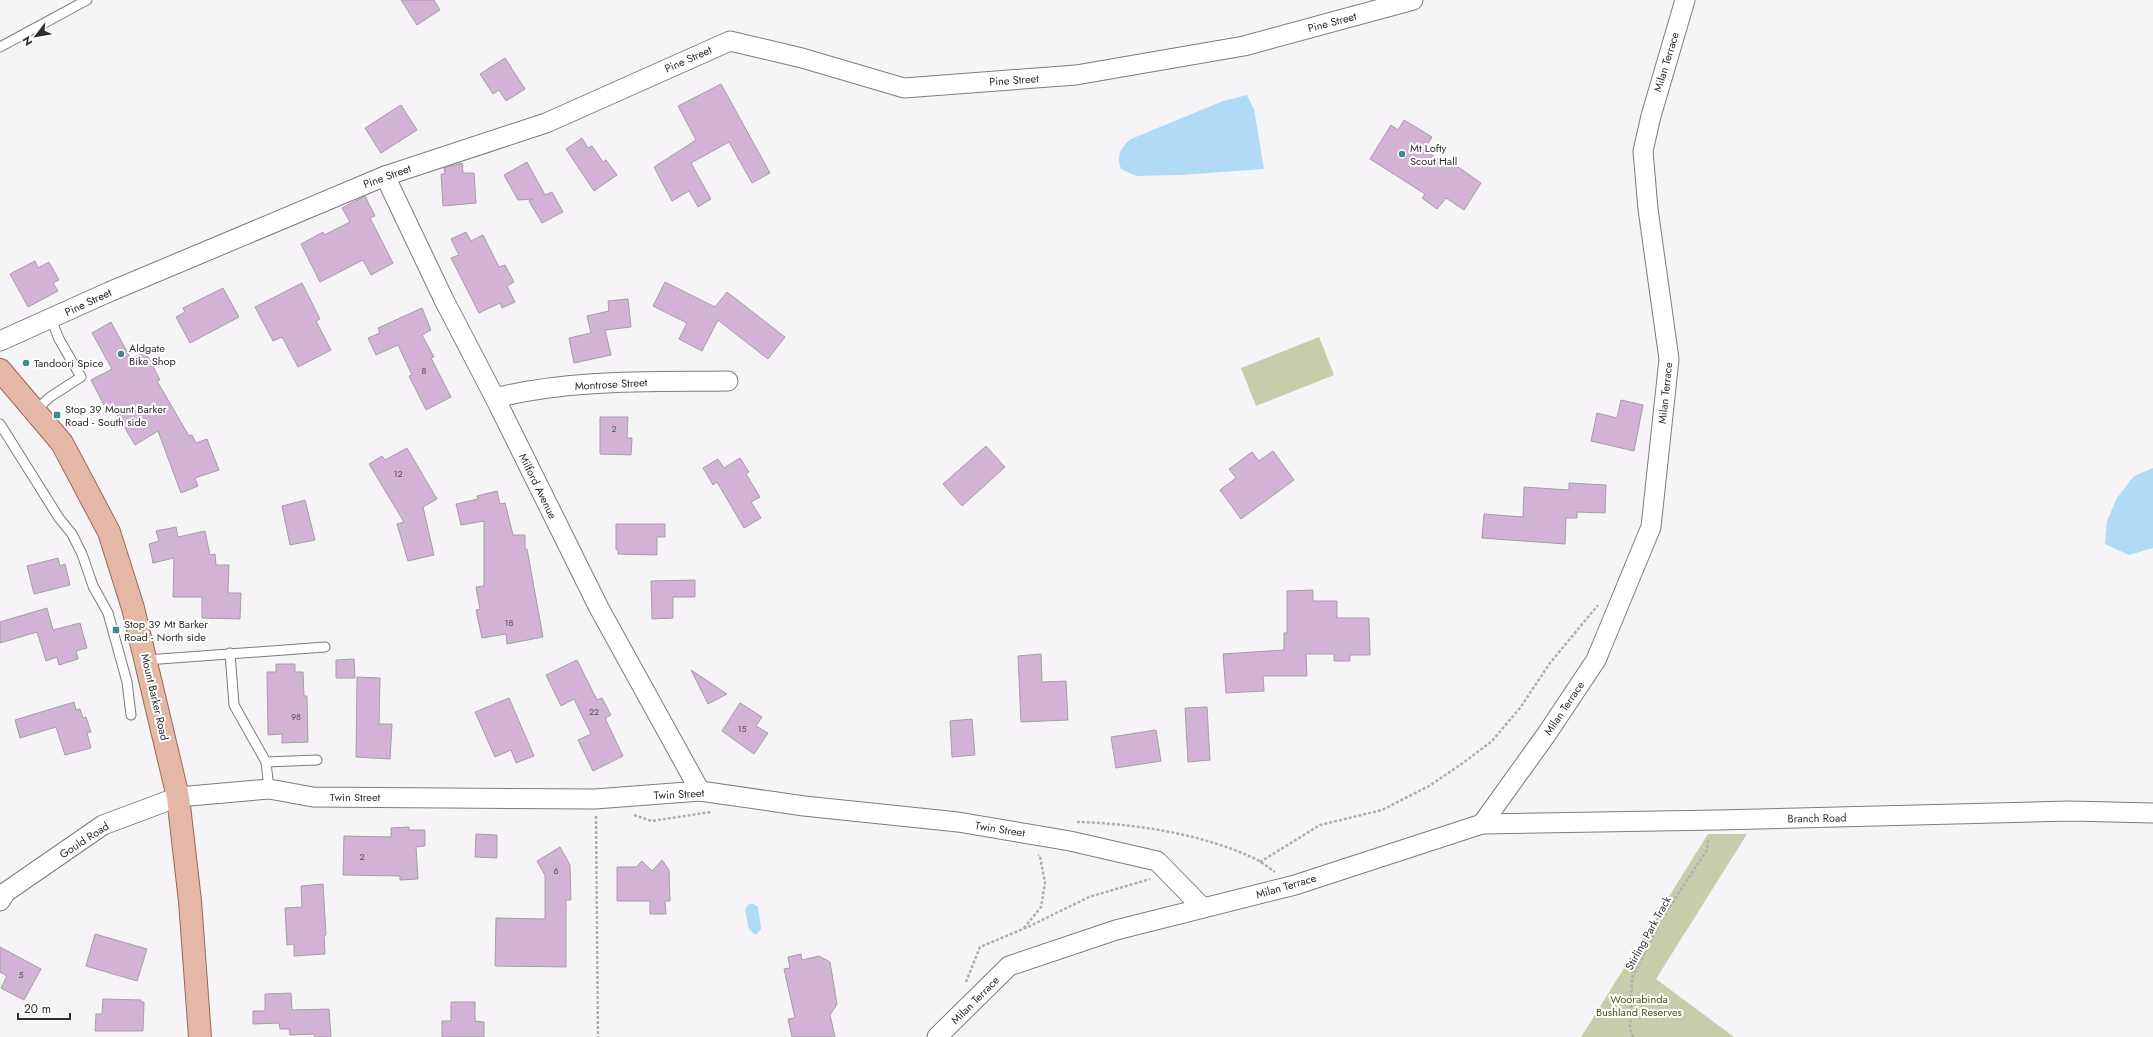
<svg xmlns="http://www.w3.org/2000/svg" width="2153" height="1037" font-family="Jost,sans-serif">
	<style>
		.green { fill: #c7ccaa }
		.water { fill: #b0daf5 }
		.building { fill: #d2b2d5; stroke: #a29fa2 }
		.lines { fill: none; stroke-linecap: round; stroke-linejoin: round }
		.lane-casing { stroke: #7d7b7e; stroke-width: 11 }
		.street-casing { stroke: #7d7b7e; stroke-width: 21 }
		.primary-casing { stroke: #9a6756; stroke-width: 24 }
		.path { stroke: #b0aeb0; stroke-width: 2.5; stroke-dasharray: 3 2; stroke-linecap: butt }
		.lane { stroke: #fff; stroke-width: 9 }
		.street { stroke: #fff; stroke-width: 19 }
		.primary { stroke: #e5b7a6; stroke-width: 22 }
		.poi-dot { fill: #418890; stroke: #fff; stroke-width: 1.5 }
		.labels { text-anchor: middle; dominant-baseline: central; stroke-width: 4; stroke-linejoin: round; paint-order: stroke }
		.number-label { font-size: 9px; fill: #574e58 }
		.street-label { font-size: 11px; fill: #2e2c2e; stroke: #fff }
		.poi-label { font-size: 11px; fill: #2e2c2e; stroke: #fff; text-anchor: start }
		.park-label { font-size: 11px; fill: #4d530c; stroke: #fff }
	</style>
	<rect width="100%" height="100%" fill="#f7f4f7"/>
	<g class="green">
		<polygon points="1319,337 1334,375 1256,406 1241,368"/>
		<polygon points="1708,834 1747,834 1656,979 1734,1037 1581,1037"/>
	</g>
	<g class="water">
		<path d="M1247 95 1254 109 1264 169 1180 175 1136 176 1121 169C1116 156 1120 148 1131 139L1223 101Z"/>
		<polygon points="2153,468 2153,548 2129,555 2105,544 2107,521 2117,498 2134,476"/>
		<polygon points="749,904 753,904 758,907 761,929 756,935 749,930 745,909"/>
	</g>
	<g class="building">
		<polygon points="401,0 434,0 440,10 417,25"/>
		<polygon points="505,58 525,89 506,101 499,90 493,94 480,74"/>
		<polygon points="721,84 770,173 752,183 729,142 691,163 711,199 698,207 689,191 672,201 654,167 696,140 678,106"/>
		<polygon points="401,105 417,130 381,153 365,128"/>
		<polygon points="1404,120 1432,137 1424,150 1446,164 1448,160 1481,183 1464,210 1446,198 1437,209 1422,198 1425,194 1370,159 1391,125 1398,130"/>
		<polygon points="582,138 588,148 592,146 603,162 606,160 617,175 594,191 566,149"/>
		<polygon points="527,162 545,195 552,192 563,212 542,223 529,201 533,199 518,200 504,175"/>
		<polygon points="462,163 463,173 474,173 476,203 443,206 441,174 445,174 444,168"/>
		<polygon points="365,196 375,216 370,218 393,263 371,275 363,260 320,282 301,244 323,232 324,235 350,222 342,208"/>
		<polygon points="466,232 471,241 483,235 499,267 505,265 514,282 507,286 515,302 502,308 500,303 479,313 451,258 459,255 451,239"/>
		<polygon points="35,261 38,268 49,262 59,280 53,283 58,291 28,307 10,274"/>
		<polygon points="665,282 715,307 727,292 785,337 768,359 718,320 702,351 679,339 687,323 653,306"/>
		<polygon points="302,283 320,319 316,321 331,350 298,367 282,337 273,341 255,307"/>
		<polygon points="223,288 239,317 190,343 176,317 185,312 183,308"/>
		<polygon points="628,299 631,327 605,330 611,355 574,363 569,338 591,333 587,316 609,311 608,301"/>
		<polygon points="422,308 431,330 422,335 434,357 431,358 451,397 426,410 409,376 412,375 398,345 376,355 368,338 380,333 378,328"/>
		<polygon points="111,322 131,359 145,351 160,380 157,381 189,436 192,435 196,443 207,439 219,470 195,478 198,486 181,493 158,431 135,445 112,406 106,409 91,380 112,369 92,333"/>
		<polygon points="1621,400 1643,405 1634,451 1591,441 1597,413 1617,418"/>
		<polygon points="600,417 628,417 627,438 632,438 631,455 600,454"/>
		<polygon points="986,446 1005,467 962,506 943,484"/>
		<polygon points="407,448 437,499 423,507 434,555 408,561 397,524 404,522 369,464 382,456 385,460"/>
		<polygon points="1273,451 1294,480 1241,519 1220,490 1236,478 1229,469 1252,452 1259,461"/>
		<polygon points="740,458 749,472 746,474 760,497 751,502 761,518 744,528 717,482 713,485 703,468 718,459 724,468"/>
		<polygon points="1569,483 1606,485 1605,513 1577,512 1577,518 1566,518 1565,544 1482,538 1484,514 1523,517 1524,487 1569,490"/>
		<polygon points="497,491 500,504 505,503 513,535 525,535 525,549 527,549 543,637 507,644 506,634 482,638 476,610 480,609 476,587 484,586 484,521 461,525 456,504 478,499 477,496"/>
		<polygon points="305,500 315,540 290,545 282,506"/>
		<polygon points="616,524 665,524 665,537 657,537 657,555 618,554 618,549 616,550"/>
		<polygon points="176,527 178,537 205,531 210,555 215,554 216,565 229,565 228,593 241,593 240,619 202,618 202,597 173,597 174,558 153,563 149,544 159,541 156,531"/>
		<polygon points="58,558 60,566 65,564 70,585 34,594 27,566"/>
		<polygon points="695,580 695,597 673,597 673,618 652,619 651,581"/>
		<polygon points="1313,590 1313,601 1337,601 1337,618 1369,618 1370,655 1350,655 1350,661 1334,661 1334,654 1306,654 1307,676 1263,676 1264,691 1226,693 1223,654 1284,650 1284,633 1287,633 1287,591"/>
		<polygon points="47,608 53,630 80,623 87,648 76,651 78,659 59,665 57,657 46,661 37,632 0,643 0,622"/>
		<polygon points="1041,654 1042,682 1066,681 1068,720 1021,722 1018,656"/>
		<polygon points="354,659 355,678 336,678 336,660"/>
		<polygon points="577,660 597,700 602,698 611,715 605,718 623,756 593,771 578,740 591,734 574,699 561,706 546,675"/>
		<polygon points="276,664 295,664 295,672 303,672 304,696 307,696 308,742 282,743 282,734 268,735 267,672 276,672"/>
		<polygon points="691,670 727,694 708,704"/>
		<polygon points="357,677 380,678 379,724 392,724 390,759 356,757"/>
		<polygon points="509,698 534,756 516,763 511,750 495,757 475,712"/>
		<polygon points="74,702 76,710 80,709 83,718 86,717 91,732 87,733 91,748 65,755 56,727 20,738 15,720"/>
		<polygon points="740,703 762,717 756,726 768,733 754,754 722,731"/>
		<polygon points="1207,707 1210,760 1188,762 1185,708"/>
		<polygon points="972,719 975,755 952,757 950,721"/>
		<polygon points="1156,730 1161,761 1116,768 1111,737"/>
		<polygon points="409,827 409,830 425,830 425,846 416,847 418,879 400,880 400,876 343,875 344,836 391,837 391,828"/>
		<polygon points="476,834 497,835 497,858 475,857"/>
		<polygon points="560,847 570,865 571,900 566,900 566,967 495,966 496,918 545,919 545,875 537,861"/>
		<polygon points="662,860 669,870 670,901 665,901 666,914 650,914 650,901 617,901 617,867 636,867 642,861 652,871"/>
		<polygon points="323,884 326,935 324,935 325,954 294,956 294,944 287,945 285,908 302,907 301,886"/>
		<polygon points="95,934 147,949 137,981 86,966"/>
		<polygon points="0,947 41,969 24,1000 1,988 7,976 0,972"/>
		<polygon points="801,954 802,960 819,956 830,962 837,1004 830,1015 835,1037 792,1037 788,1019 795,1018 784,969 790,968 788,957"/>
		<polygon points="291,993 292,1010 329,1009 331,1037 314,1037 314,1034 290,1035 289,1029 280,1029 279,1023 253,1024 253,1011 265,1011 265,994"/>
		<polygon points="103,999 141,1000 141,1002 144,1002 143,1031 95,1031 96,1014 102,1014"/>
		<polygon points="451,1002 475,1002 475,1021 484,1022 484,1037 442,1037 442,1021 451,1021"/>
	</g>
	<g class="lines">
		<defs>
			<g id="lane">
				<polyline points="0,47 87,0"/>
				<polyline points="36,410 50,397 81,377 59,339 51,319"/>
				<polyline points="0,424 59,518 72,534 82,554 93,586 108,613 127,682 131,715"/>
				<polyline points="230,653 234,705 266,762 317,760"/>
				<polyline points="146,660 325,647"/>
				<polyline points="266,762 269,789"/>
			</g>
			<g id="street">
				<polyline points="385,176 444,300 495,398 599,608 700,791"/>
				<polyline points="0,341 109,292 385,176 546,123 730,41 802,58 904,88 1076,75 1244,46 1413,0"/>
				<path d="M495 398C571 379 650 382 728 381"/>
				<polyline points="1482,824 1717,820 2069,811 2153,813"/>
				<polyline points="0,901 6,892 103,825 178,797 269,789 313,797 595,799 700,791 804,806 958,822 1070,841 1157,861 1203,908"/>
				<polyline points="937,1037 1009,966 1116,930 1295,885 1482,824 1546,735 1596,660 1651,527 1669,359 1648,209 1643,151 1651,116 1685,0"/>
			</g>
			<polyline id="primary" points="0,370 62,443 109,532 133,608 178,797 190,901 200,1037"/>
		</defs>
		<use href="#lane" class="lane-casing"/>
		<use href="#street" class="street-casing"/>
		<use href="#primary" class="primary-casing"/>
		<g class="path">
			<polyline points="634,815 652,821 711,812"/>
			<polyline points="596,816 598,1037"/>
			<path d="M1077 822C1130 823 1203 834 1251 857 1260 860 1267 867 1275 872"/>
			<polyline points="1260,862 1320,825 1382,810 1429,786 1463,763 1492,741 1520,708 1550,663 1598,605"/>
			<polyline points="1024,928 1041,907 1045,883 1040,856 1038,855"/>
			<polyline points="966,982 980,947 1030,926 1089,897 1150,879"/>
			<polyline points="1633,1037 1630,1029 1632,978 1663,917 1707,850 1708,839"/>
		</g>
		<use href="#lane" class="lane"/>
		<use href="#street" class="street"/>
		<use href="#primary" class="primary"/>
	</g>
	<g class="poi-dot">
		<circle cx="1402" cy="154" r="4"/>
		<circle cx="121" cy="354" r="4"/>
		<circle cx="26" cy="363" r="4"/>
		<rect x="53" y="411" width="8" height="8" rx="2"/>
		<rect x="112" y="626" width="8" height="8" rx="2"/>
	</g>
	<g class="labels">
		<g class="number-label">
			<text x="424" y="370">8</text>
			<text x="614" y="428">2</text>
			<text x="398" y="473">12</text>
			<text x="509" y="622">18</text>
			<text x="594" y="711">22</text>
			<text x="296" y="716">98</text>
			<text x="742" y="728">15</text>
			<text x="362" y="856">2</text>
			<text x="556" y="870">6</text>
			<text x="21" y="974">5</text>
		</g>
		<g class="street-label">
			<text transform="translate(1332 22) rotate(-15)">Pine Street</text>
			<text transform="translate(688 59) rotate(-24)">Pine Street</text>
			<text transform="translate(1666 62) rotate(-73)">Milan Terrace</text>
			<text transform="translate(1014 80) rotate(-4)">Pine Street</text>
			<text transform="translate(387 176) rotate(-20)">Pine Street</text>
			<text transform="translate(88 302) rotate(-25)">Pine Street</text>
			<text transform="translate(611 384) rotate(-3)">Montrose Street</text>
			<text transform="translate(1665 393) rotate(-84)">Milan Terrace</text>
			<text transform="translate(538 486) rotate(64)">Milford Avenue</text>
			<text transform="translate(155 697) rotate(77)">Mount Barker Road</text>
			<text transform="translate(1564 708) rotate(-56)">Milan Terrace</text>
			<text transform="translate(679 794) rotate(-3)">Twin Street</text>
			<text x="355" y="797">Twin Street</text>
			<text transform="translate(1817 818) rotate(-1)">Branch Road</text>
			<text transform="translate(1000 829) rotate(9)">Twin Street</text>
			<text transform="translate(84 840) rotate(-33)">Gould Road</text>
			<text transform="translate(1286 886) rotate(-16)">Milan Terrace</text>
			<text transform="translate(1648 933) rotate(-61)">Stirling Park Track</text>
			<text transform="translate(975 1000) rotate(-45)">Milan Terrace</text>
		</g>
		<g class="poi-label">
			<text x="1410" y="148">Mt Lofty<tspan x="1410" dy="13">Scout Hall</tspan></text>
			<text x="129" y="348">Aldgate<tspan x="129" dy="13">Bike Shop</tspan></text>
			<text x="34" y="363">Tandoori Spice</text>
			<text x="65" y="409">Stop 39 Mount Barker<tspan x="65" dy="13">Road - South side</tspan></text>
			<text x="124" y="624">Stop 39 Mt Barker<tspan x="124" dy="13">Road - North side</tspan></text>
		</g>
		<g class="park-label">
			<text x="1639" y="999">Woorabinda<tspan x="1639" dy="13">Bushland Reserves</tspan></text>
		</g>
	</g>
	<g transform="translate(36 36) rotate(239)" stroke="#ffffff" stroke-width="3" paint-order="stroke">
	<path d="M0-3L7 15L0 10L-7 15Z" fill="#2e2c2e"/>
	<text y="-6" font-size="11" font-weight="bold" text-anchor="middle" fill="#2e2c2e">N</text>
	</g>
	<path d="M18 1013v6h52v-6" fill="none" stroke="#2e2c2e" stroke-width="2"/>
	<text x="24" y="1013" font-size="12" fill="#2e2c2e" stroke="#ffffff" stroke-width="3" paint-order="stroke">20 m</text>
</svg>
